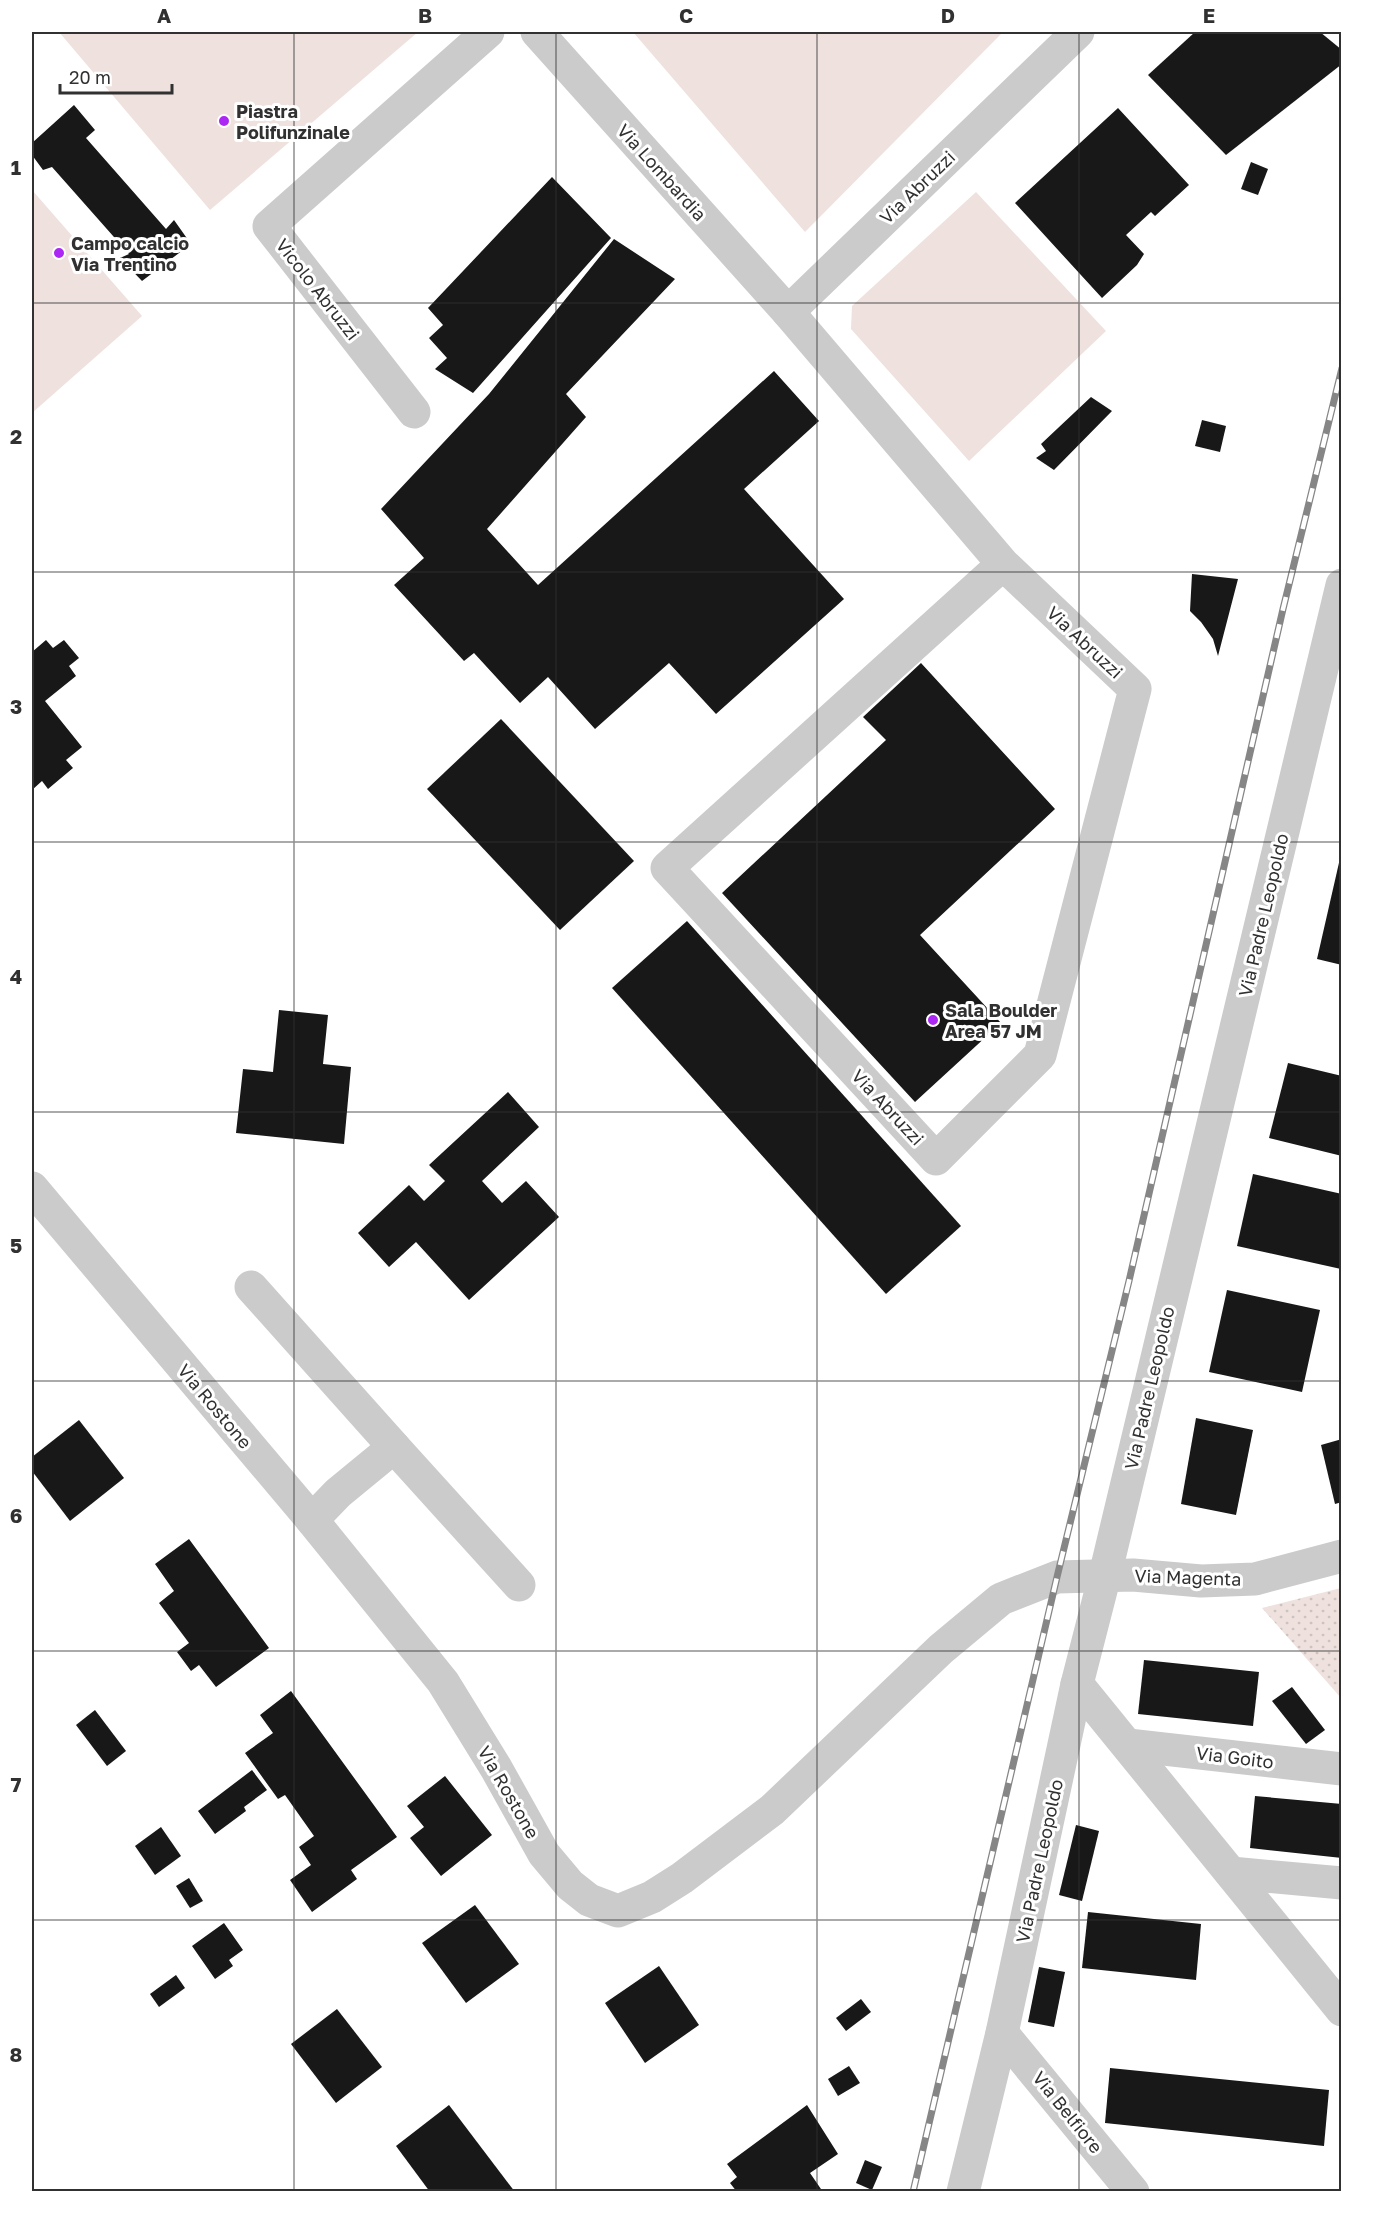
<svg xmlns="http://www.w3.org/2000/svg" width="1373" height="2223" font-family="'Golos Text',sans-serif">
	<style>
		.green { fill: #eee1de }
		.park { fill: url(#park-dots) }
		.building { fill: #181818 }
		.lines { fill: none; stroke-linecap: round; stroke-linejoin: round }
		.minor { stroke: #cbcbcb; stroke-width: 33 }
		.rail-casing { stroke: #868686; stroke-width: 7 }
		.rail { stroke: #fff; stroke-width: 4.5; stroke-dasharray: 14; stroke-linecap: butt }
		.grid { fill: none; stroke: #313131; stroke-width: 1.5; stroke-opacity: 0.55 }
		.poi-dot { fill: #ac27f3; stroke: #fff; stroke-width: 2 }
		.labels { text-anchor: middle; dominant-baseline: central; stroke-width: 6; stroke-linejoin: round; paint-order: stroke }
		.poi-label { font-size: 18px; font-weight: bold; fill: #313131; stroke: #fff; text-anchor: start }
		.street-label { font-size: 18px; fill: #313131; stroke: #fff }
		.neatline { fill: none; stroke: #313131; stroke-width: 2 }
		.grid-label { font-size: 20px; text-anchor: middle; font-weight: bold; fill: #313131 }
	</style>
	<defs>
		<pattern id="park-dots" width="8" height="8" patternUnits="userSpaceOnUse" patternTransform="scale(1.5)"><rect width="8" height="8" fill="#eee1de"/><path d="M2 2h.1M6 6h.1" fill="none" stroke="#cdc2bf" stroke-width="1.8" stroke-linecap="round"/></pattern>
	</defs>
	<rect width="100%" height="100%" fill="#fff"/>
	<g class="green">
		<polygon points="59,32 418,32 210,210"/>
		<polygon points="633,32 1003,32 805,232"/>
		<polygon points="32,190 142,316 32,413"/>
		<polygon points="976,192 1106,331 969,461 851,329 852,306"/>
	</g>
	<polygon class="park" points="1341,1588 1342,1588 1341,1698 1262,1608"/>
	<g class="building">
		<polygon points="1195,32 1320,32 1342,50 1342,64 1226,155 1148,75"/>
		<polygon points="74,105 95,130 86,138 166,229 174,220 191,244 142,281 120,258 129,254 52,167 43,170 32,155 32,143"/>
		<polygon points="1118,108 1189,185 1155,216 1151,212 1126,235 1144,254 1137,265 1102,298 1015,203"/>
		<polygon points="1251,162 1268,169 1258,195 1241,189"/>
		<polygon points="552,177 611,238 473,393 435,369 447,358 429,338 443,325 428,308"/>
		<polygon points="614,239 675,279 566,394 586,417 487,529 538,585 774,371 819,421 744,489 844,599 716,714 669,663 595,729 548,677 520,703 474,653 464,661 394,585 424,558 381,509 489,394"/>
		<polygon points="1091,397 1112,411 1054,470 1036,458 1046,451 1041,444"/>
		<polygon points="1202,420 1226,426 1220,452 1195,446"/>
		<polygon points="1192,574 1238,579 1218,656 1213,639 1201,622 1190,611"/>
		<polygon points="46,640 53,648 64,640 79,658 69,666 76,676 45,701 82,747 66,760 73,768 48,789 42,781 32,790 32,652"/>
		<polygon points="921,663 1055,809 920,935 1001,1023 915,1102 722,893 886,740 863,717"/>
		<polygon points="501,719 634,861 560,930 427,789"/>
		<polygon points="1341,854 1342,854 1342,965 1317,959"/>
		<polygon points="687,921 961,1226 886,1294 612,988"/>
		<polygon points="279,1010 328,1015 323,1064 351,1067 344,1144 236,1133 243,1069 273,1072"/>
		<polygon points="1288,1063 1342,1076 1342,1156 1269,1138"/>
		<polygon points="508,1092 539,1127 482,1181 502,1203 526,1181 559,1217 469,1300 416,1242 389,1267 358,1233 409,1185 424,1201 445,1181 429,1165"/>
		<polygon points="1253,1174 1342,1194 1341,1269 1237,1246"/>
		<polygon points="1227,1290 1320,1310 1302,1392 1209,1372"/>
		<polygon points="1196,1418 1253,1430 1236,1515 1181,1504"/>
		<polygon points="79,1420 124,1478 70,1521 32,1471 32,1457"/>
		<polygon points="1342,1439 1342,1502 1335,1504 1321,1445"/>
		<polygon points="189,1539 269,1648 216,1687 199,1665 191,1671 177,1652 189,1643 159,1603 174,1591 155,1564"/>
		<polygon points="1144,1660 1259,1672 1253,1726 1138,1714"/>
		<polygon points="1292,1687 1325,1730 1306,1744 1272,1701"/>
		<polygon points="291,1691 397,1837 351,1870 357,1879 312,1912 290,1880 311,1865 299,1847 314,1836 285,1795 278,1799 245,1753 273,1733 260,1715"/>
		<polygon points="95,1710 126,1751 107,1766 76,1725"/>
		<polygon points="252,1770 267,1790 244,1807 246,1811 215,1834 198,1811"/>
		<polygon points="445,1776 492,1835 441,1876 410,1838 424,1827 407,1806"/>
		<polygon points="1255,1796 1342,1804 1342,1858 1250,1848"/>
		<polygon points="1076,1825 1099,1831 1082,1901 1059,1895"/>
		<polygon points="161,1827 181,1856 155,1875 135,1846"/>
		<polygon points="189,1878 203,1901 190,1908 176,1886"/>
		<polygon points="475,1905 519,1964 466,2003 422,1943"/>
		<polygon points="1088,1912 1201,1924 1196,1980 1082,1968"/>
		<polygon points="224,1923 243,1950 229,1960 233,1966 215,1979 192,1946"/>
		<polygon points="659,1966 699,2025 645,2063 605,2003"/>
		<polygon points="1039,1967 1065,1972 1054,2027 1028,2022"/>
		<polygon points="176,1975 185,1988 159,2007 150,1994"/>
		<polygon points="861,1999 871,2012 846,2031 836,2018"/>
		<polygon points="337,2009 382,2067 336,2103 291,2044"/>
		<polygon points="849,2066 860,2083 838,2096 828,2079"/>
		<polygon points="1110,2068 1329,2090 1324,2146 1105,2123"/>
		<polygon points="449,2105 515,2192 430,2192 396,2146"/>
		<polygon points="807,2105 838,2154 810,2173 823,2192 737,2192 730,2183 737,2177 727,2164"/>
		<polygon points="865,2160 882,2167 872,2190 856,2183"/>
	</g>
	<g class="lines">
		<g class="minor">
			<polyline points="537,32 788,312 1003,564 1135,689 1040,1055 936,1159 667,868 1003,564"/>
			<polyline points="788,312 1078,32"/>
			<polyline points="414,412 269,226 488,32"/>
			<polyline points="32,1188 312,1520 443,1682 496,1768 544,1854 570,1885 589,1900 618,1911 652,1897 682,1878 772,1810 941,1649 1001,1599 1057,1577 1133,1575 1201,1581 1255,1579 1342,1556"/>
			<polyline points="251,1287 394,1447 338,1493 312,1520"/>
			<polyline points="394,1447 519,1585"/>
			<polyline points="1077,1684 1342,2010"/>
			<polyline points="1128,1745 1342,1769"/>
			<polyline points="1231,1873 1342,1883"/>
			<polyline points="1002,2033 1133,2192"/>
			<polyline points="963,2192 1002,2033 1077,1684 1105,1575 1342,585"/>
		</g>
		<defs>
			<polyline id="rail" points="913,2192 1057,1577 1129,1281 1283,609 1342,368"/>
		</defs>
		<use href="#rail" class="rail-casing"/>
		<use href="#rail" class="rail"/>
	</g>
	<path class="grid" d="M294 32V2192M556 32V2192M817 32V2192M1079 32V2192M32 303H1342M32 572H1342M32 842H1342M32 1112H1342M32 1381H1342M32 1651H1342M32 1920H1342"/>
	<g class="poi-dot">
		<circle cx="224" cy="121" r="6"/>
		<circle cx="59" cy="253" r="6"/>
		<circle cx="933" cy="1020" r="6"/>
	</g>
	<g class="labels">
		<g class="poi-label">
			<text x="236" y="111">Piastra<tspan x="236" dy="21">Polifunzinale</tspan></text>
			<text x="71" y="243">Campo calcio<tspan x="71" dy="21">Via Trentino</tspan></text>
			<text x="945" y="1010">Sala Boulder<tspan x="945" dy="21">Area 57 JM</tspan></text>
		</g>
		<g class="street-label">
			<text transform="translate(662 172) rotate(48)">Via Lombardia</text>
			<text transform="translate(917 187) rotate(-44)">Via Abruzzi</text>
			<text transform="translate(318 289) rotate(52)">Vicolo Abruzzi</text>
			<text transform="translate(1085 642) rotate(43)">Via Abruzzi</text>
			<text transform="translate(1263 915) rotate(-77)">Via Padre Leopoldo</text>
			<text transform="translate(888 1107) rotate(47)">Via Abruzzi</text>
			<text transform="translate(1149 1388) rotate(-77)">Via Padre Leopoldo</text>
			<text transform="translate(215 1406) rotate(50)">Via Rostone</text>
			<text transform="translate(1188 1577) rotate(2)">Via Magenta</text>
			<text transform="translate(1235 1757) rotate(7)">Via Goito</text>
			<text transform="translate(509 1792) rotate(60)">Via Rostone</text>
			<text transform="translate(1039 1861) rotate(-78)">Via Padre Leopoldo</text>
			<text transform="translate(1068 2112) rotate(51)">Via Belfiore</text>
		</g>
	</g>
	<rect width="1373" height="2223" fill="none" stroke="#ffffff" stroke-width="66"/>
	<path d="M60 84v9h112v-9" fill="none" stroke="#313131" stroke-width="3"/>
	<text x="69" y="84" font-size="18" fill="#313131" stroke="#ffffff" stroke-width="4.5" paint-order="stroke">20 m</text>
	<rect x="33" y="33" width="1307" height="2157" class="neatline"/>
	<g class="grid-label">
		<text x="164" y="23">A</text>
		<text x="425" y="23">B</text>
		<text x="686" y="23">C</text>
		<text x="948" y="23">D</text>
		<text x="1209" y="23">E</text>
		<text x="16" y="175">1</text>
		<text x="16" y="444">2</text>
		<text x="16" y="714">3</text>
		<text x="16" y="984">4</text>
		<text x="16" y="1253">5</text>
		<text x="16" y="1523">6</text>
		<text x="16" y="1792">7</text>
		<text x="16" y="2062">8</text>
	</g>
</svg>
